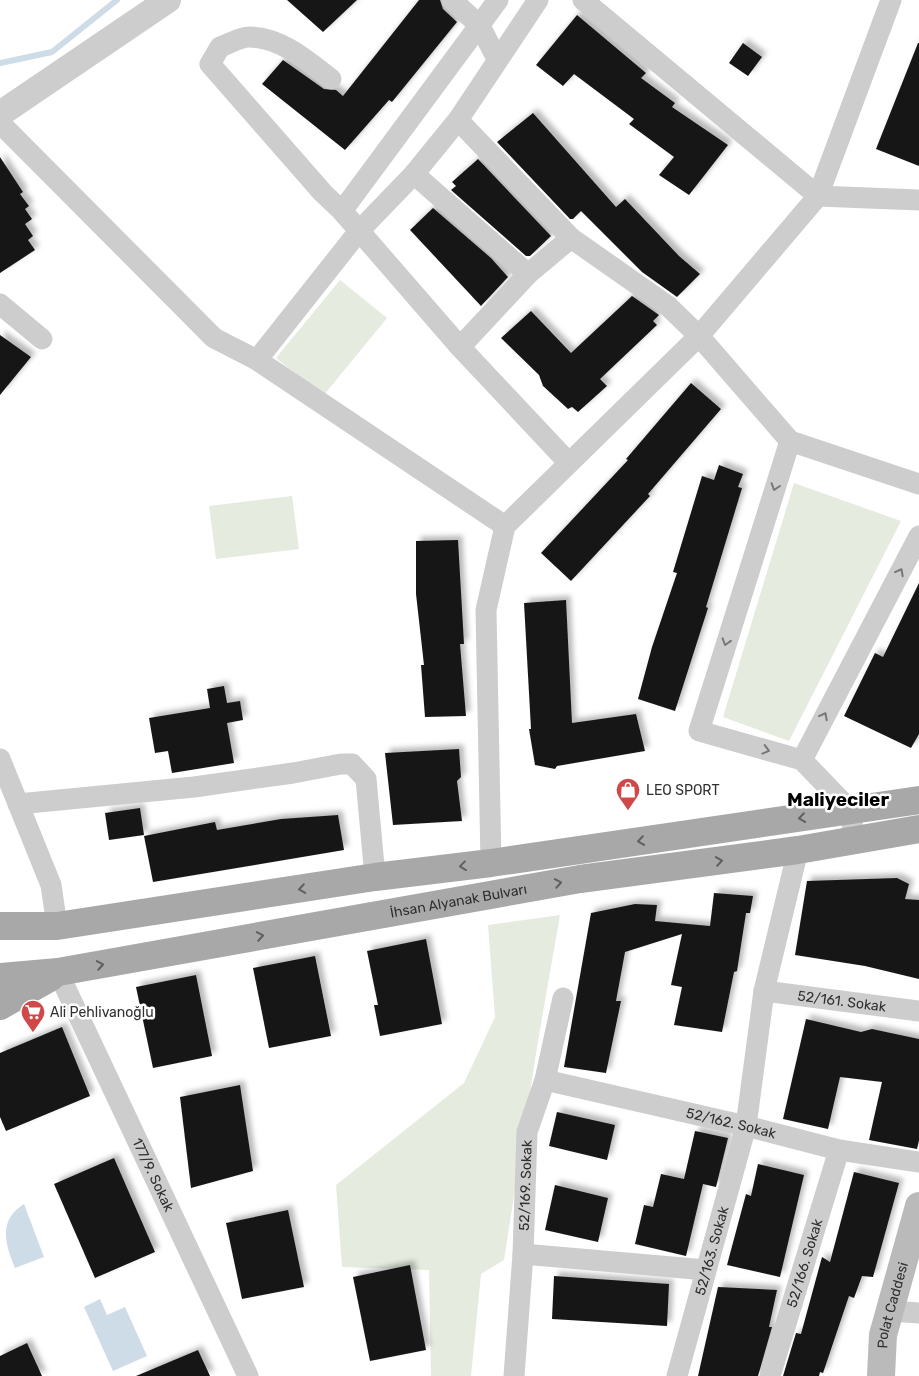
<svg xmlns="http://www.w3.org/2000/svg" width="919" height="1376" font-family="Rubik,sans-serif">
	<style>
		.green { fill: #e5ebdf }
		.water { fill: #cedce8 }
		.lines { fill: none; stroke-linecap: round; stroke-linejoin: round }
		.stream { stroke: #cedce8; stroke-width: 6 }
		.building { fill: #171717; filter: url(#shadow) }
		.minor { stroke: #cdcdcd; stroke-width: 21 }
		.tertiary { stroke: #cdcdcd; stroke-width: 26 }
		.secondary { stroke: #bababa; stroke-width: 28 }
		.primary { stroke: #a8a8a8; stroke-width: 28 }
		.oneway { stroke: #777 }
		.oneway2 { stroke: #606060 }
		.labels { text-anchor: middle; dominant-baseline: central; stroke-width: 5; stroke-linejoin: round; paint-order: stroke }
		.poi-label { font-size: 14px; fill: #303030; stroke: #fff; text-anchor: start }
		.street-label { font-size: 14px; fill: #303030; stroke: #fff }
		.district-label { font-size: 19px; font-weight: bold; fill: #000; stroke: #fff }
	</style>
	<defs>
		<filter id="shadow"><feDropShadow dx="4.5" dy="-4.5" stdDeviation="2.5" flood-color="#0004"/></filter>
	</defs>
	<rect width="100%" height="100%" fill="#fff"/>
	<g class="green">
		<polygon points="340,280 387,318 323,396 276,358"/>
		<polygon points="794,483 901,521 789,741 723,717"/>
		<polygon points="292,496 299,549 216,559 209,506"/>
		<polygon points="560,915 537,1047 504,1260 481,1274 471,1376 431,1376 429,1270 342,1267 336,1185 464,1083 495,1017 488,925"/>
	</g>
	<g class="water">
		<path d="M24 1204 44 1257 15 1268C3 1240 0 1219 24 1204Z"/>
		<polygon points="100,1299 107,1315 125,1307 147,1356 113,1371 84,1307"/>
	</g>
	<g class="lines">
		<polyline class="stream" points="0,63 52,52 117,0"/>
	</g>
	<g class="building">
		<polygon points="287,0 357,0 323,32"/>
		<polygon points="419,0 440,0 443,9 457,22 392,102 389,100 345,150 262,84 283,60 324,89 336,90 343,96"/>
		<polygon points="577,15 646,73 641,78 675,103 672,107 728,145 689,195 659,175 674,157 629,124 634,119 574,74 563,86 536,65"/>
		<polygon points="743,43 762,57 748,76 729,63"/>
		<polygon points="918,43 919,43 919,166 876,149"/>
		<polygon points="533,113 616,207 625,199 679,256 700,274 677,297 642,272 581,211 573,219 570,219 497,142"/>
		<polygon points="0,157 23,192 20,194 29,206 25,209 32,219 25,224 33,236 28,240 35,250 0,273"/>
		<polygon points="478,159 551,236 530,256 526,256 451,190 456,186 452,182"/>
		<polygon points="433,208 491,258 508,277 481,306 410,230"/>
		<polygon points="632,296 659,315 653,321 657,325 600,379 607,386 578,412 572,407 568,409 543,386 539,375 501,338 531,311 571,353"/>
		<polygon points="0,335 31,357 0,395"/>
		<polygon points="691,383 721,409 648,494 650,496 571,581 541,553 628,460 626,459"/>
		<polygon points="719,465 743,474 738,487 742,488 706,607 708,608 675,711 638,699 652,647 677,573 673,572 702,476 714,480"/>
		<polygon points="458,540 464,644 460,644 466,716 425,717 421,665 424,665 416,594 416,541"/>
		<polygon points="919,583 919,734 911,748 844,716 875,653 883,657"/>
		<polygon points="566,600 572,723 636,714 645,751 557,766 555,769 535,765 529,729 531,729 524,603"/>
		<polygon points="224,686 227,703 240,701 243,720 227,723 234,763 172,773 168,751 155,753 149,718 210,708 207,689"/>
		<polygon points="459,749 461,777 457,781 462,821 393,825 385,753"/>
		<polygon points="140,808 144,835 109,840 105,813"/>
		<polygon points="338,815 344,850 153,882 144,836 215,822 217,830 281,819"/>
		<polygon points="897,878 909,884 905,899 919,900 919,979 865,966 795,955 807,881"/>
		<polygon points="714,893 753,896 750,913 746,913 737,971 734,972 722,1032 674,1025 682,987 671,985 682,934 625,952 616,1001 621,1001 606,1073 564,1067 591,913 635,904 657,905 655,921 710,926"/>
		<polygon points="426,939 442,1024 380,1036 374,1005 378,1005 367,951"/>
		<polygon points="315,956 331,1036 269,1048 253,968"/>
		<polygon points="196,975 212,1056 153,1068 136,987"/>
		<polygon points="806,1019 861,1032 872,1029 919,1039 919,1140 917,1149 869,1140 882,1082 840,1077 828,1129 783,1119"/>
		<polygon points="62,1027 90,1096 6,1131 0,1117 0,1053"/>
		<polygon points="240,1085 253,1171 191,1188 180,1097"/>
		<polygon points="557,1112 615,1125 607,1160 549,1146"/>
		<polygon points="695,1131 728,1138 716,1187 703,1184 686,1256 635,1244 644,1205 653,1207 661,1174 684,1179"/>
		<polygon points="114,1158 155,1252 95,1278 54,1184"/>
		<polygon points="758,1164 804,1175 780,1277 727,1265 746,1194 751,1196"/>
		<polygon points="854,1172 899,1183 873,1277 862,1276 854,1298 849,1296 823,1373 820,1372 819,1376 783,1376 796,1333 801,1334 822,1257 830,1262"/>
		<polygon points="555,1185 608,1198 598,1242 545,1230"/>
		<polygon points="288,1210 304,1287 242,1299 226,1223"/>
		<polygon points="410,1265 426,1350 370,1361 353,1277"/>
		<polygon points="554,1276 669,1284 667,1326 552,1319"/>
		<polygon points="718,1287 777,1290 769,1327 772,1327 758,1376 698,1376"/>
		<polygon points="27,1343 42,1376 0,1376 0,1356"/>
		<polygon points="198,1350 210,1376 136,1376"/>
	</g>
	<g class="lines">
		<g class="minor">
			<polyline points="452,0 480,26 497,59"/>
			<polyline points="498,0 342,211 460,347 568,462"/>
			<polyline points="583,0 818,196 919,200"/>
			<path d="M331 79C308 61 281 37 249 37 240 37 229 44 220 47L210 64 323 193 342 211"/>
			<polyline points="458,120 571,238"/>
			<polyline points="0,123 214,338 257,360 505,526"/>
			<polyline points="414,174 528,274"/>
			<polyline points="0,304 42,339"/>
			<polyline points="460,347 528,274 571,238 668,306 699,336 790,441 919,484"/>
			<polyline points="257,360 359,231 414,174 458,120 538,0"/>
			<polyline points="790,441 699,731 802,760 851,811 854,840"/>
			<polyline points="0,759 51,885 57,926"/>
			<polyline points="802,760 919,536"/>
			<polyline points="18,804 194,787 293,773 341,764 352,764 366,779 375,877"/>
			<polyline points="491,863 486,610 505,526 699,336 818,196 891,0"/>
			<path id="s1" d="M58 972 248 1376"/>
			<polyline points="764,991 798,850"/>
			<path id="s2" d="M545 1080 746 1126 839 1150 919 1162"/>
			<polyline points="523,1254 706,1270"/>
			<polyline points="891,1311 919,1313"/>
			<path id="s3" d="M514 1376 523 1254 527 1132 545 1080 563 998"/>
			<path id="s4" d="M677 1376 746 1126 764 991 919 1011"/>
			<path id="s5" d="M770 1376 839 1150"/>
		</g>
		<polyline class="tertiary" points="0,114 168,0"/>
		<path class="secondary" id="s6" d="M881 1376 883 1335 919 1206"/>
		<g class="primary">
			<polyline points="0,926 57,926 375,877 491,863 919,800"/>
			<path id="s7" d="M0 977 58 972 580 879 798 850 919 829"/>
			<polyline points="0,1006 51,977"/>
		</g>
	</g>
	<defs><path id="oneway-chevron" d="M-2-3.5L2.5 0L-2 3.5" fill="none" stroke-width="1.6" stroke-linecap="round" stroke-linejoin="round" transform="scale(1.25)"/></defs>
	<g class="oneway">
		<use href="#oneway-chevron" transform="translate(775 487) rotate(108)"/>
		<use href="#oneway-chevron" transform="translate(900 572) rotate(-62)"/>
		<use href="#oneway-chevron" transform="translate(726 642) rotate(107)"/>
		<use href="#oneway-chevron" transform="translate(824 716) rotate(-62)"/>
		<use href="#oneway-chevron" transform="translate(766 750) rotate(15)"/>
	</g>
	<g class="oneway2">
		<use href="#oneway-chevron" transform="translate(802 818) rotate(172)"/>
		<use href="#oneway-chevron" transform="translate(641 841) rotate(172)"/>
		<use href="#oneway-chevron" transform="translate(719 861) rotate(-8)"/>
		<use href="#oneway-chevron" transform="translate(463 866) rotate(173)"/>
		<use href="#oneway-chevron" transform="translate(558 883) rotate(-10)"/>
		<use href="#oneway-chevron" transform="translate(302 889) rotate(171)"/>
		<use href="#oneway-chevron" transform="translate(260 936) rotate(-10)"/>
		<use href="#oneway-chevron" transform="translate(100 965) rotate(-10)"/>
	</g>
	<defs>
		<symbol id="shop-pin" viewBox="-11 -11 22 30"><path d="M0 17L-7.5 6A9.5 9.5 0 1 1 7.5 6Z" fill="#d04848" stroke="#fff"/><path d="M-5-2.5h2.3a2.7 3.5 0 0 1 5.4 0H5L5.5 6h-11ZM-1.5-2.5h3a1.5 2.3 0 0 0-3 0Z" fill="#fff"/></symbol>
		<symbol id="supermarket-pin" viewBox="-11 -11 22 30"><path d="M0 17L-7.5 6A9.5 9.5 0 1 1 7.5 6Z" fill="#d04848" stroke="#fff"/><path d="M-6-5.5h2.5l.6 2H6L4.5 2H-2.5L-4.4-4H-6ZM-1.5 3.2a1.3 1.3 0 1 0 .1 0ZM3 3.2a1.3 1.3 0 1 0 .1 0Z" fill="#fff"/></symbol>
	</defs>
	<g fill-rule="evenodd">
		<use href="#shop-pin" x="614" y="776" width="28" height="38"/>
		<use href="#supermarket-pin" x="19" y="998" width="28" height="38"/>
	</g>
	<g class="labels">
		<g class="poi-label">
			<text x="646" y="790">LEO SPORT</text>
			<text x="50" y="1012">Ali Pehlivanoğlu</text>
		</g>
		<g class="street-label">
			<text stroke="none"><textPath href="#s7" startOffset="465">İhsan Alyanak Bulvarı</textPath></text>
			<text stroke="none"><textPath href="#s4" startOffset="474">52/161. Sokak</textPath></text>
			<text stroke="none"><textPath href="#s2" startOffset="191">52/162. Sokak</textPath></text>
			<text stroke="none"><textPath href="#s1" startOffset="224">177/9. Sokak</textPath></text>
			<text stroke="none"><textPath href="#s3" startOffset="191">52/169. Sokak</textPath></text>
			<text stroke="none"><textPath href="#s4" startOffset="130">52/163. Sokak</textPath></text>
			<text stroke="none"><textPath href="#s5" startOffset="118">52/166. Sokak</textPath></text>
			<text stroke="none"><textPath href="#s6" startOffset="72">Polat Caddesi</textPath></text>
		</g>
		<g class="district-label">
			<text x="838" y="799">Maliyeciler</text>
		</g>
	</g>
</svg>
